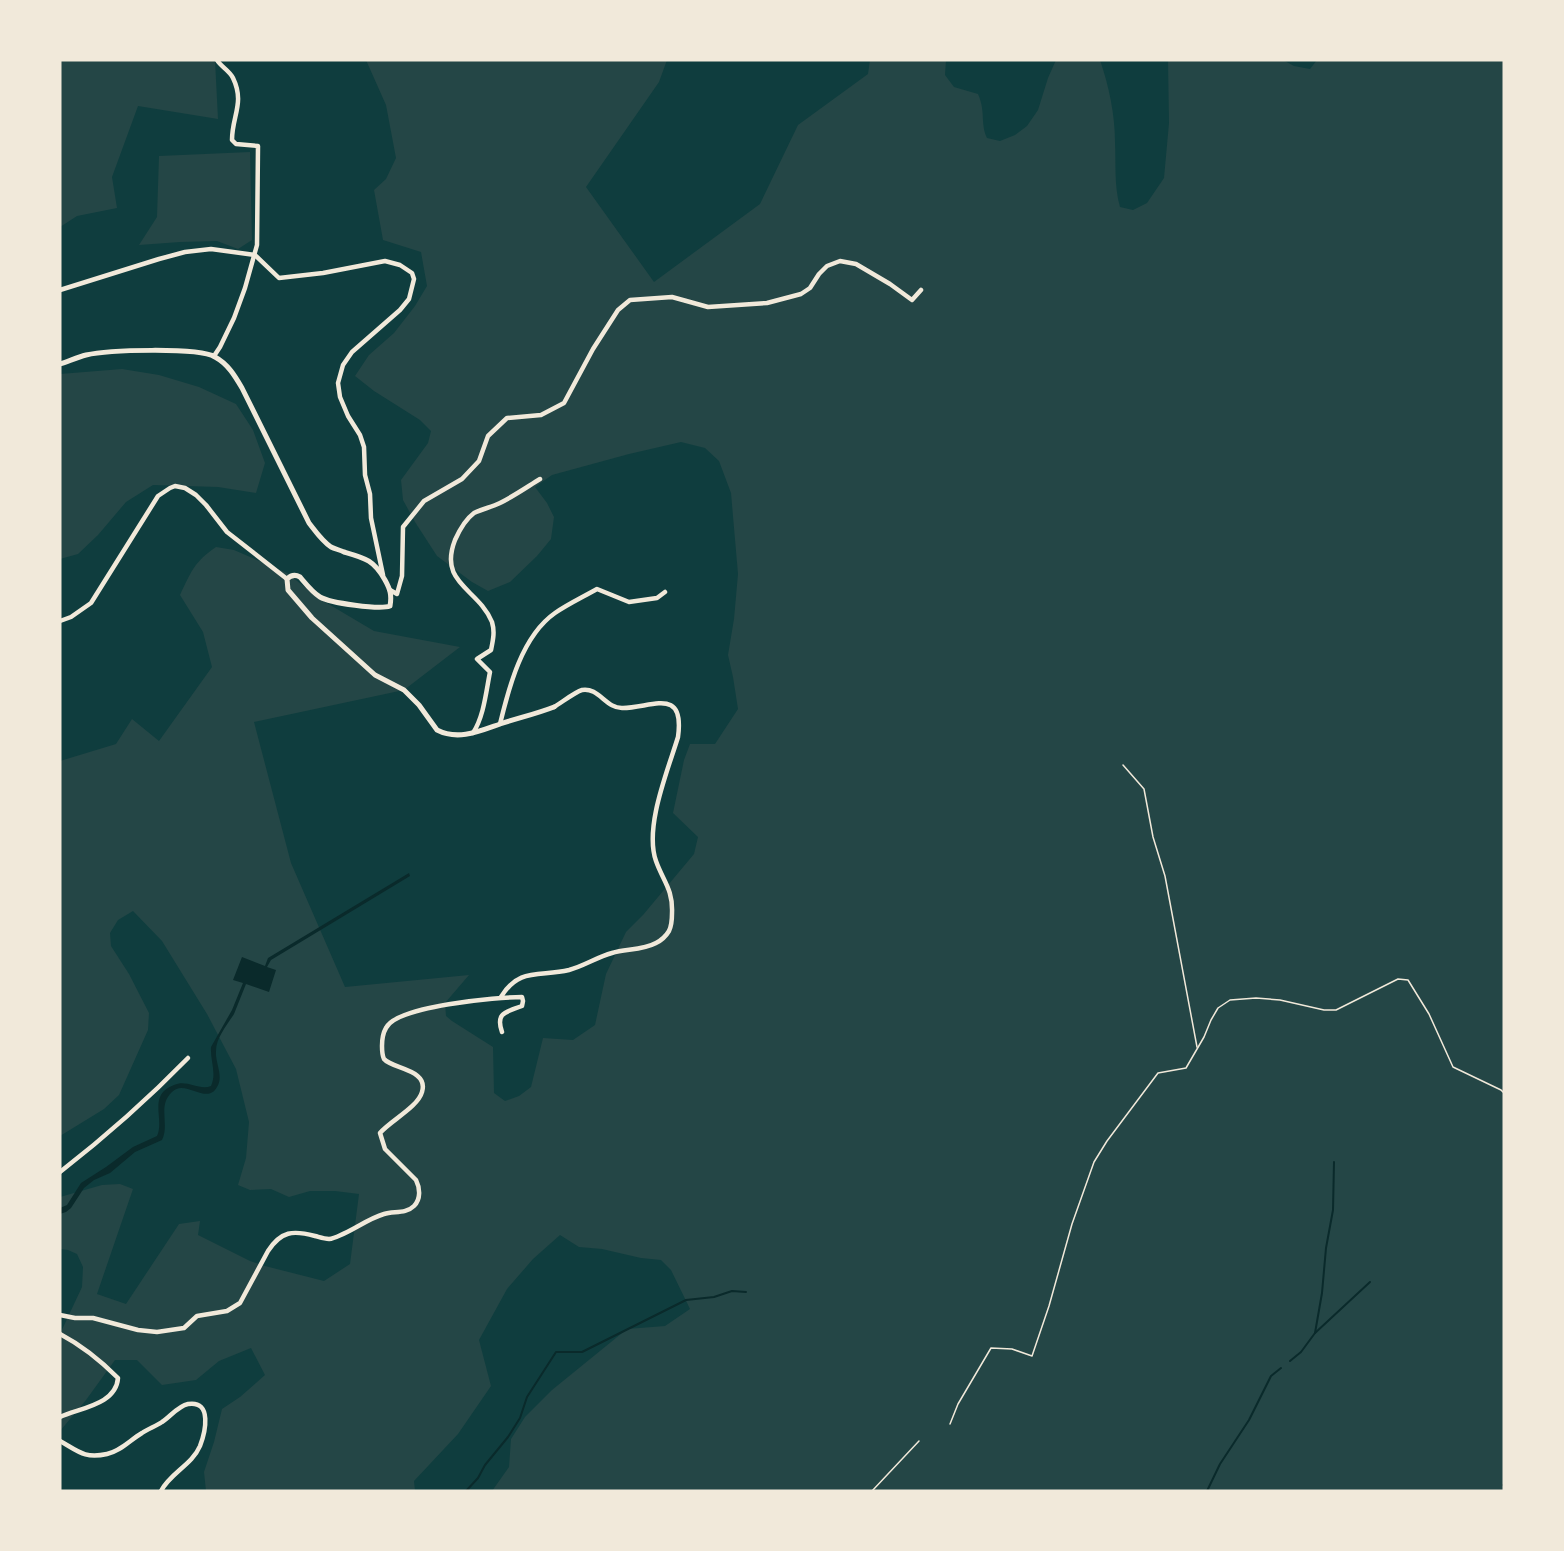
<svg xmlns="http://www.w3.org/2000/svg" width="1564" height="1551" font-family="'Source Serif 4',serif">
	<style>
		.green { fill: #244646 }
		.water { fill: #0a2a2b }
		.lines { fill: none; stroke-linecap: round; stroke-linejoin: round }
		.stream { stroke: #0a2a2b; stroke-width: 2 }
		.path { stroke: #f1e9da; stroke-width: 1.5 }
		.minor { stroke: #f1e9da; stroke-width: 4.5 }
		.tertiary { stroke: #f1e9da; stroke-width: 5 }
	</style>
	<rect width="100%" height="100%" fill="#0f3d3e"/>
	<g class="green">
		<polygon points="60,60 215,60 218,119 138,106 112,177 117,208 77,216 60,227"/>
		<path d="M366 60H667L659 82 586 187 654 282 760 204 798 125 868 74 870 60H946L945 75 954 87 978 94C986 112 980 123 987 138L1000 141 1015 135 1027 126 1038 110 1048 78 1056 60H1100C1109 86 1115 115 1115 142 1116 164 1114 186 1120 207L1133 210 1147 203 1164 178 1169 123 1168 60H1283L1294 66 1310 69 1317 60H1504V1491H492L509 1467 511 1439 525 1417 552 1390 627 1329 665 1326 690 1309 671 1270 661 1260 641 1258 602 1249 579 1247 560 1235 533 1259 507 1289 479 1340 491 1386 458 1434 414 1481 415 1491H206L204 1472 214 1442 222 1409 240 1397 265 1375 251 1348 219 1361 196 1380 162 1385 137 1360H115L86 1400 60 1431V1334L82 1287 83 1267 77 1254 68 1250 60 1249V1197L102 1185 120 1184 133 1189 97 1294 126 1304 179 1224 200 1221 198 1235 250 1261 265 1266 324 1281 350 1264 359 1194 335 1191H310L289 1197 271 1189 250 1190 238 1185 246 1158 249 1122 236 1069 207 1014 162 941 133 911 118 920 110 933 111 946 129 974 149 1013 148 1030 119 1095 104 1109 60 1136V761L116 744 132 719 159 741 212 667 203 632 180 595C191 572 194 562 216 547L234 550 287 573 320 599 374 631 460 647 404 690 254 722 291 863 345 987 469 975 445 1003 446 1016 452 1021 493 1047 494 1093 505 1101 519 1096 531 1087 543 1038 573 1040 595 1025 606 974 626 932 643 915 694 854 698 837 673 813 684 760 690 744H715L738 709 733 677 728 655 734 619 738 574 731 493 719 461 705 448 681 442 629 454 552 475 535 487 547 503 554 517 551 539 537 556 510 582 488 591 472 582 437 556 415 522 403 500 401 480 428 443 431 431 420 420 374 391 355 376 369 355 394 333 415 306 427 286 421 252 383 240 374 190 386 179 396 158 386 105Z"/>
		<polygon points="250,152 252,240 238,249 217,241 180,242 139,245 157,217 159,156"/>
		<polygon points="122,369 159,375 199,387 236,404 253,430 265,463 256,493 218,487 153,485 126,502 98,535 78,554 60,559 60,374"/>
	</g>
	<path class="water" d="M409 873 410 876 271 960 267 967 276 970 269 992 246 984C242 994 238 1004 234 1014 227 1025 216 1038 216 1051 215 1063 224 1076 217 1087 207 1106 185 1078 172 1092 157 1106 170 1124 162 1140L135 1152 110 1173 94 1180 84 1188 71 1208 66 1212 60 1214V1208L67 1205 81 1183 106 1167 133 1147 157 1136C165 1119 147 1095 174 1085 187 1079 199 1091 211 1086 217 1073 210 1061 211 1047L232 1010 243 983 233 980 242 957 265 966 268 958Z"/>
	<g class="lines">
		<g class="stream">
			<polyline points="1315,1333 1370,1282"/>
			<polyline points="1290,1361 1301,1352 1315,1333 1322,1293 1326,1248 1333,1210 1334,1162"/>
			<polyline points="1503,1485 1504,1485"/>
			<polyline points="466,1491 478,1478 485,1465 508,1437 520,1418 527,1397 556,1352 582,1352 686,1300 714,1297 732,1291 746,1292"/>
			<polyline points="1207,1491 1220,1464 1249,1420 1271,1376 1281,1368"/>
		</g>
		<g class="path">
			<polyline points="1123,765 1144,789 1153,837 1165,876 1197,1047"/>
			<polyline points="950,1424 958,1404 991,1348 1012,1349 1032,1356 1049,1306 1072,1224 1094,1162 1107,1141 1158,1073 1186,1068 1204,1037 1211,1020 1218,1008 1230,1000 1256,998 1280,1000 1324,1010 1336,1010 1398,979 1408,980 1429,1014 1453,1067 1501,1090 1504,1093"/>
			<polyline points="872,1491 919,1441"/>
		</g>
		<g class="minor">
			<polyline points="60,290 159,259 185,252 211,249 255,255 279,278 323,273 385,261 400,265 412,273 414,279 409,299 400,310 352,352 343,365 338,383 340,397 348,416 360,435 364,447 365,475 370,494 371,518 383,575"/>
			<path d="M214 356 220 347 234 318 245 288 257 245 258 146 236 144 232 140C232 116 245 103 233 78 229 70 221 67 217 60"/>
			<polyline points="390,590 397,594 402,576 403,527 424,501 462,479 479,461 488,436 507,418 541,415 564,403 593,349 618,310 630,300 672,297 708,307 767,303 801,294 810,288 819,274 827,266 840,261 856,264 890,284 912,300 921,290"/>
			<polyline points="60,621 71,617 91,603 158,496 170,488 175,486 185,488 196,495 206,505 227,532 287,579"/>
			<path d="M500 724C509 687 522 636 555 613 568 604 583 597 597 589L629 602 657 598 665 592"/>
			<path d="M473 733C484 716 486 692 490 672L477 659 491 650C493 640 495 632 492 622 478 588 438 584 455 540 459 531 466 519 474 513 482 509 492 507 500 503 514 496 527 487 540 479"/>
			<path d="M501 997C519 967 540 977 569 970 584 966 597 957 612 953 626 949 643 950 656 943 662 940 666 936 669 931 672 925 672 919 672 913 673 889 663 881 656 861 644 827 668 770 678 737 685 686 651 708 623 708 606 709 599 687 582 690 575 692 561 703 554 707"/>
			<path d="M60 1172C105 1137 148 1099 188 1058"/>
			<path d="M60 1315 75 1318H93L138 1330 157 1332 184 1328 197 1316 227 1311 240 1303 268 1251C281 1231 293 1230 315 1236 319 1237 324 1239 329 1239 344 1237 366 1219 384 1214 394 1211 406 1214 414 1206 421 1199 420 1188 416 1180L385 1149 380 1133C390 1121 418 1107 422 1092 429 1069 392 1069 384 1059 382 1055 382 1050 382 1046 382 1040 383 1033 386 1028 396 1006 498 997 522 997L523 1001 522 1006C507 1012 495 1012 502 1032"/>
			<path d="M60 1334C81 1345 102 1362 118 1378 116 1405 79 1408 60 1417"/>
			<path d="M60 1441C78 1451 84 1459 107 1454 121 1451 130 1440 142 1433 148 1429 156 1426 162 1422 170 1417 178 1406 188 1404 213 1400 205 1433 200 1446 192 1465 170 1473 161 1491"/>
		</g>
		<path class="tertiary" d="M60 364C69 361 78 357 86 355 107 350 198 347 215 357 228 364 235 376 242 388L309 523C316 532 322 541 331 547 335 549 340 550 344 552 365 558 374 560 385 580 390 589 392 595 390 606 380 610 330 603 320 597 312 592 306 584 300 577 295 574 291 575 287 579L288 590 312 618 375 675 404 690 419 705 437 730C458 741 480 731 500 724 518 718 536 714 554 707"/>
	</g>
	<rect width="1564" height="1551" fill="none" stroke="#f1e9da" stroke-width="123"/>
</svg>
